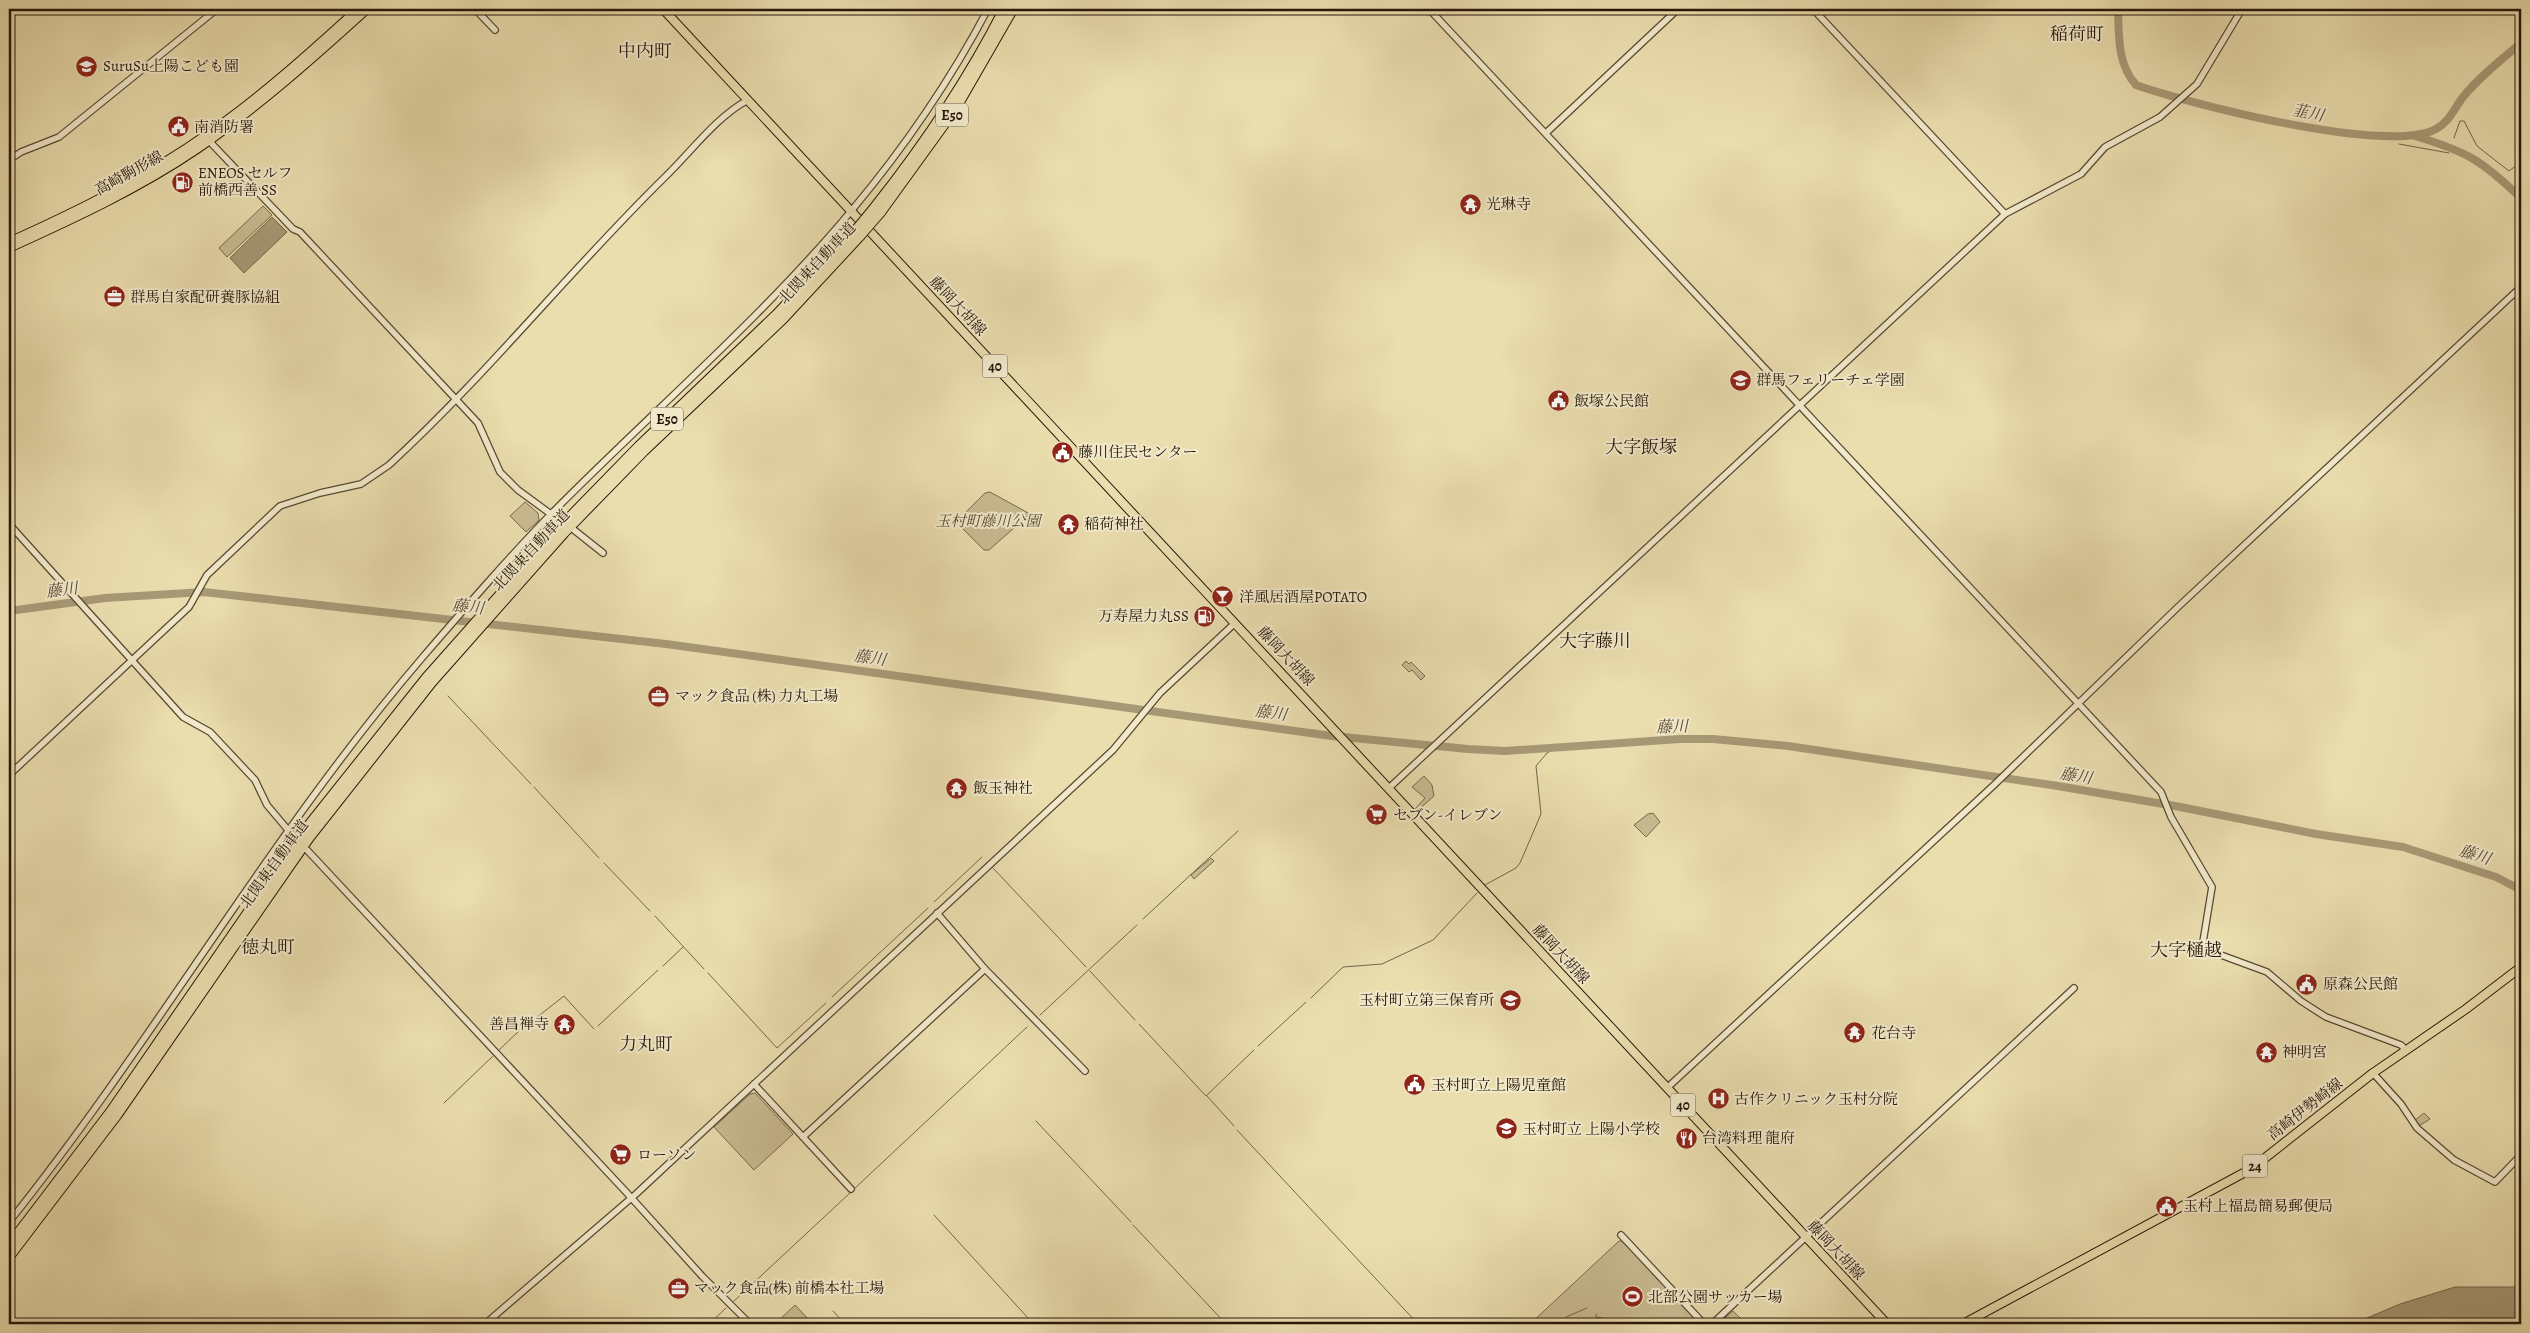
<svg xmlns="http://www.w3.org/2000/svg" width="2530" height="1333" font-family="Alegreya,'Noto Serif JP',serif">
	<style>
		.green { fill: #c9bb92; stroke: #78684e }
		.water { fill: #a89976; stroke: #74654a }
		.lines { fill: none; stroke-linecap: round; stroke-linejoin: round }
		.stream { stroke: #74654a; stroke-width: 1 }
		.river { stroke: #a89976; stroke-width: 8 }
		.minor-casing { stroke: #584832; stroke-width: 8 }
		.major-casing { stroke: #271609; stroke-width: 10 }
		.highway-casing { stroke: #271609; stroke-width: 11 }
		.minor { stroke: #f1e9ca; stroke-width: 5.5 }
		.major { stroke: #eaddae; stroke-width: 8 }
		.highway { stroke: #eaddae; stroke-width: 9 }
		.highway-bridge-casing { stroke: #271609; stroke-width: 11; stroke-linecap: butt }
		.highway-bridge { stroke: #eaddae; stroke-width: 9 }
		.labels { text-anchor: middle; dominant-baseline: central; stroke-width: 4; stroke-linejoin: round; paint-order: stroke }
		.shield { fill: #f1e9ca; stroke: #645543; stroke-width: 1 }
		.shield-label { font-size: 14px; font-weight: bold; fill: #271609 }
		.poi-label { font-size: 15px; fill: #271609; stroke: #f1e9ca; text-anchor: start }
		.street-label { font-size: 15px; fill: #271609; stroke: #f1e9ca }
		.park-label { font-size: 15px; font-style: italic; fill: #584832; stroke: #f1e9ca }
		.water-label { font-size: 16px; font-style: italic; fill: #5b4a35; stroke: #f1e9ca }
		.quarter-label { font-size: 18px; fill: #271609; stroke: #f1e9ca }
	</style>
	<rect width="100%" height="100%" fill="#eaddae"/>
	<filter id="stains"><feTurbulence type="fractalNoise" baseFrequency=".004" numOctaves="4"/><feColorMatrix values="0 0 0 0 .2 0 0 0 0 .09 0 0 0 0 .02 0 0 0 .5 -.17"/></filter>
	<radialGradient id="worn" r=".72"><stop offset=".6" stop-color="#630" stop-opacity="0"/><stop offset="1" stop-color="#630" stop-opacity=".3"/></radialGradient>
	<g class="green">
		<polygon points="263,206 272,215 227,257 219,248"/>
		<polygon points="990,492 1030,514 989,550 984,550 956,522 985,493"/>
		<polygon points="525,502 538,513 539,520 526,532 510,516"/>
		<polygon points="1406,661 1409,664 1411,662 1425,676 1421,680 1412,670 1409,672 1402,665"/>
		<polygon points="1424,776 1432,785 1434,796 1417,811 1415,809 1425,798 1412,787"/>
		<polygon points="1653,813 1660,822 1646,837 1634,825 1648,814"/>
		<polygon points="1211,858 1214,861 1194,879 1191,875"/>
		<polygon points="755,1093 793,1134 754,1170 714,1127 750,1094"/>
		<polygon points="2424,1113 2430,1119 2419,1126 2414,1121"/>
		<polygon points="1619,1241 1623,1241 1701,1324 1530,1324"/>
		<polygon points="795,1305 810,1321 807,1324 775,1324"/>
		<polygon points="1733,1311 1746,1324 1718,1324"/>
	</g>
	<g class="water">
		<polygon points="272,217 287,232 244,273 230,258"/>
		<polygon points="2455,1287 2521,1287 2521,1324 2353,1324 2400,1304"/>
	</g>
	<g class="lines">
		<g class="stream">
			<polyline points="2454,138 2460,121 2464,121 2477,146 2509,171 2521,162"/>
			<polyline points="2399,144 2449,153"/>
			<polyline points="448,696 531,784"/>
			<polyline points="534,787 599,858"/>
			<polyline points="604,863 650,911"/>
			<polyline points="993,868 1086,967"/>
			<polyline points="1485,885 1516,868 1520,863 1541,814 1536,766 1547,753 1554,749"/>
			<polyline points="934,902 982,857"/>
			<polyline points="655,916 704,969"/>
			<polyline points="1143,919 1238,831"/>
			<polyline points="663,966 683,947"/>
			<polyline points="1090,971 1135,1020"/>
			<polyline points="708,973 777,1048 826,1003"/>
			<polyline points="832,997 928,908"/>
			<polyline points="1311,998 1343,967 1382,964 1433,940 1477,893"/>
			<polyline points="1040,1015 1137,925"/>
			<polyline points="1139,1024 1206,1096 1254,1050"/>
			<polyline points="598,1026 658,970"/>
			<polyline points="522,1029 564,996 594,1029"/>
			<polyline points="1258,1046 1306,1002"/>
			<polyline points="499,1050 518,1032"/>
			<polyline points="1207,1096 1234,1126"/>
			<polyline points="444,1103 493,1056"/>
			<polyline points="1036,1121 1131,1222"/>
			<polyline points="1237,1130 1418,1324"/>
			<polyline points="854,1189 1027,1027"/>
			<polyline points="934,1215 1028,1318"/>
			<polyline points="1133,1225 1226,1324"/>
			<polyline points="734,1301 851,1192"/>
			<polyline points="833,1311 845,1324"/>
			<polyline points="1596,1314 1596,1317 1602,1318 1607,1324"/>
			<polyline points="1031,1321 1034,1324"/>
			<polyline points="709,1324 726,1308"/>
			<polyline points="1564,1324 1566,1317 1587,1308"/>
		</g>
		<g class="river">
			<path d="M2118 9C2119 35 2117 64 2136 85 2190 104 2389 155 2436 129 2450 121 2454 109 2463 97 2479 77 2501 60 2521 43"/>
			<path d="M2415 136C2468 152 2481 160 2521 198"/>
			<polyline points="9,611 105,598 204,592 666,644 1332,736 1468,749 1505,751 1680,739 1713,739 1788,746 2058,786 2175,806 2316,834 2403,847 2496,877 2521,890"/>
			<polyline points="9,1321 19,1324"/>
		</g>
		<defs>
			<g id="minor">
				<polyline points="475,9 495,30"/>
				<polyline points="1429,9 2161,792 2171,817 2212,887 2202,948 2267,972 2301,1001 2326,1017 2401,1045 2405,1049"/>
				<polyline points="1813,9 2005,214"/>
				<polyline points="1546,133 1678,9"/>
				<polyline points="211,138 212,144 293,229 300,232 478,423 500,472 518,490 559,520"/>
				<polyline points="9,160 21,152 59,137 217,9"/>
				<polyline points="9,524 183,717 210,732 255,780 267,805 294,837"/>
				<polyline points="574,530 603,553"/>
				<path d="M9 775 189 607 207 575 280 506 320 493 361 484 389 465C487 375 570 270 665 177 690 153 717 116 748 100"/>
				<polyline points="1389,788 2005,214 2081,174 2105,147 2160,117 2197,84 2242,9"/>
				<polyline points="307,850 627,1193 702,1276 750,1324"/>
				<polyline points="937,913 985,969 1085,1071"/>
				<polyline points="2373,1073 2401,1104 2417,1128 2454,1160 2495,1182 2521,1155"/>
				<polyline points="754,1084 851,1189"/>
				<polyline points="1667,1088 1994,785 2179,606 2521,287"/>
				<polyline points="803,1137 985,969"/>
				<path d="M9 1222C155 1040 270 835 422 658 465 608 508 558 553 512 653 411 761 319 852 210 904 148 950 81 988 9"/>
				<polyline points="1621,1235 1704,1324"/>
				<polyline points="485,1324 636,1194 1113,750 1160,693 1235,623"/>
				<polyline points="1712,1324 2074,988"/>
			</g>
			<g id="major">
				<polyline points="663,9 1887,1324"/>
				<path d="M9 242C78 211 147 177 209 133 262 96 310 53 358 9"/>
				<path d="M9 248C73 219 138 189 197 149 258 107 313 58 367 9"/>
				<polyline points="1963,1324 2251,1169 2373,1073 2466,1009 2521,967"/>
			</g>
			<g id="highway">
				<path d="M874 208C924 145 968 80 1004 9"/>
				<polyline points="880,213 956,108 1013,9"/>
				<polyline points="9,1245 111,1111 304,831 426,678 559,528 639,446 777,314 855,231"/>
				<polyline points="9,1257 117,1115 309,838 432,682 564,533 644,451 783,319 860,236"/>
			</g>
		</defs>
		<use href="#minor" class="minor-casing"/>
		<use href="#major" class="major-casing"/>
		<use href="#highway" class="highway-casing"/>
		<use href="#minor" class="minor"/>
		<use href="#major" class="major"/>
		<use href="#highway" class="highway"/>
		<defs>
			<g id="highway-bridge">
				<polyline points="855,231 874,208"/>
				<polyline points="860,236 880,213"/>
			</g>
		</defs>
		<use href="#highway-bridge" class="highway-bridge-casing"/>
		<use href="#highway-bridge" class="highway-bridge"/>
	</g>
	<defs>
		<symbol id="school-disc" viewBox="-11 -11 22 22"><circle r="9.5" fill="#8f2418" stroke="#f1e9ca"/><path d="M0-5L7-2L0 1L-7-2ZM-4 1L0 2.5L4 1V4Q0 6-4 4Z" fill="#fff"/></symbol>
		<symbol id="civic-disc" viewBox="-11 -11 22 22"><circle r="9.5" fill="#8f2418" stroke="#f1e9ca"/><path d="M-.6-6.5H3V-4.5H.6V-3L4-1V1h2V6H-6V1h2V-1L-.6-3ZM-1.2 2.5V6h2.4V2.5Z" fill="#fff"/></symbol>
		<symbol id="fuel-disc" viewBox="-11 -11 22 22"><circle r="9.5" fill="#8f2418" stroke="#f1e9ca"/><path d="M-5.5-6h7V0h2V4h1.3V-2.5L3-4.5l.8-.8L6-3V5H2.5V1h-1V6h-7ZM-4.2-4.7v3.2H.2V-4.7Z" fill="#fff"/></symbol>
		<symbol id="temple-disc" viewBox="-11 -11 22 22"><circle r="9.5" fill="#8f2418" stroke="#f1e9ca"/><path d="M0-6L5-2H3V0L6.5 2.5H4V6H1.5V3h-3V6H-4V2.5H-6.5L-3 0V-2H-5Z" fill="#fff"/></symbol>
		<symbol id="office-disc" viewBox="-11 -11 22 22"><circle r="9.5" fill="#8f2418" stroke="#f1e9ca"/><path d="M-6-3h4V-5.5h4V-3h4V5H-6ZM-1-4.5V-3h2v-1.5ZM-6 0V1H6V0Z" fill="#fff"/></symbol>
		<symbol id="bar-disc" viewBox="-11 -11 22 22"><circle r="9.5" fill="#8f2418" stroke="#f1e9ca"/><path d="M-6-5H6L.8 .8V4.5H3.5V6h-7V4.5H-.8V.8Z" fill="#fff"/></symbol>
		<symbol id="supermarket-disc" viewBox="-11 -11 22 22"><circle r="9.5" fill="#8f2418" stroke="#f1e9ca"/><path d="M-6-5.5h2.5l.6 2H6L4.5 2H-2.5L-4.4-4H-6ZM-1.5 3.2a1.3 1.3 0 1 0 .1 0ZM3 3.2a1.3 1.3 0 1 0 .1 0Z" fill="#fff"/></symbol>
		<symbol id="hospital-disc" viewBox="-11 -11 22 22"><circle r="9.5" fill="#8f2418" stroke="#f1e9ca"/><path d="M-5-5h3v3.5h4V-5h3V5h-3V1.5h-4V5h-3Z" fill="#fff"/></symbol>
		<symbol id="restaurant-disc" viewBox="-11 -11 22 22"><circle r="9.5" fill="#8f2418" stroke="#f1e9ca"/><path d="M-5-6h1v4h1v-4h1v4h1v-4h1v5L-1.5 .5V6h-2V.5L-5-1ZM5-6V6H3V1.5H1.5Q1.5-4 5-6Z" fill="#fff"/></symbol>
		<symbol id="stadium-disc" viewBox="-11 -11 22 22"><circle r="9.5" fill="#8f2418" stroke="#f1e9ca"/><path d="M0-5a6.5 5 0 1 0 0 10a6.5 5 0 1 0 0-10ZM-3.5-1.8h7v3.6h-7Z" fill="#fff"/></symbol>
	</defs>
	<g fill-rule="evenodd">
		<use href="#school-disc" x="74" y="54" width="25" height="25"/>
		<use href="#civic-disc" x="166" y="114" width="25" height="25"/>
		<use href="#fuel-disc" x="170" y="170" width="25" height="25"/>
		<use href="#temple-disc" x="1458" y="192" width="25" height="25"/>
		<use href="#office-disc" x="102" y="284" width="25" height="25"/>
		<use href="#school-disc" x="1728" y="368" width="25" height="25"/>
		<use href="#civic-disc" x="1546" y="388" width="25" height="25"/>
		<use href="#civic-disc" x="1050" y="440" width="25" height="25"/>
		<use href="#temple-disc" x="1056" y="512" width="25" height="25"/>
		<use href="#bar-disc" x="1210" y="584" width="25" height="25"/>
		<use href="#fuel-disc" x="1192" y="604" width="25" height="25"/>
		<use href="#office-disc" x="646" y="684" width="25" height="25"/>
		<use href="#temple-disc" x="944" y="776" width="25" height="25"/>
		<use href="#supermarket-disc" x="1364" y="802" width="25" height="25"/>
		<use href="#civic-disc" x="2294" y="972" width="25" height="25"/>
		<use href="#school-disc" x="1498" y="988" width="25" height="25"/>
		<use href="#temple-disc" x="552" y="1012" width="25" height="25"/>
		<use href="#temple-disc" x="1842" y="1020" width="25" height="25"/>
		<use href="#temple-disc" x="2254" y="1040" width="25" height="25"/>
		<use href="#civic-disc" x="1402" y="1072" width="25" height="25"/>
		<use href="#hospital-disc" x="1706" y="1086" width="25" height="25"/>
		<use href="#school-disc" x="1494" y="1116" width="25" height="25"/>
		<use href="#restaurant-disc" x="1674" y="1126" width="25" height="25"/>
		<use href="#supermarket-disc" x="608" y="1142" width="25" height="25"/>
		<use href="#civic-disc" x="2154" y="1194" width="25" height="25"/>
		<use href="#office-disc" x="666" y="1276" width="25" height="25"/>
		<use href="#stadium-disc" x="1620" y="1284" width="25" height="25"/>
	</g>
	<g class="labels">
		<g class="shield">
			<rect x="936" y="103.5" width="32" height="23" rx="4"/>
			<rect x="982.5" y="354.5" width="25" height="23" rx="4"/>
			<rect x="651" y="407.5" width="32" height="23" rx="4"/>
			<rect x="1670.5" y="1093.5" width="25" height="23" rx="4"/>
			<rect x="2242.5" y="1154.5" width="25" height="23" rx="4"/>
		</g>
		<g class="shield-label">
			<text x="952" y="115">E50</text>
			<text x="995" y="366">40</text>
			<text x="667" y="419">E50</text>
			<text x="1683" y="1105">40</text>
			<text x="2255" y="1166">24</text>
		</g>
		<g class="poi-label">
			<text x="103" y="66">SuruSu上陽こども園</text>
			<text x="194" y="127">南消防署</text>
			<text x="198" y="173">ENEOS セルフ<tspan x="198" dy="17">前橋西善 SS</tspan></text>
			<text x="1486" y="204">光琳寺</text>
			<text x="130" y="297">群馬自家配研養豚協組</text>
			<text x="1756" y="380">群馬フェリーチェ学園</text>
			<text x="1574" y="401">飯塚公民館</text>
			<text x="1078" y="452">藤川住民センター</text>
			<text x="1084" y="524">稲荷神社</text>
			<text x="1239" y="597">洋風居酒屋POTATO</text>
			<text x="1189" y="616" text-anchor="end">万寿屋力丸SS</text>
			<text x="675" y="696">マック食品 (株) 力丸工場</text>
			<text x="973" y="788">飯玉神社</text>
			<text x="1393" y="815">セブン-イレブン</text>
			<text x="2323" y="984">原森公民館</text>
			<text x="1494" y="1000" text-anchor="end">玉村町立第三保育所</text>
			<text x="549" y="1024" text-anchor="end">善昌禅寺</text>
			<text x="1871" y="1033">花台寺</text>
			<text x="2282" y="1052">神明宮</text>
			<text x="1431" y="1085">玉村町立上陽児童館</text>
			<text x="1734" y="1099">古作クリニック玉村分院</text>
			<text x="1522" y="1129">玉村町立 上陽小学校</text>
			<text x="1702" y="1138">台湾料理 龍府</text>
			<text x="637" y="1155">ローソン</text>
			<text x="2183" y="1206">玉村上福島簡易郵便局</text>
			<text x="694" y="1288">マック食品(株) 前橋本社工場</text>
			<text x="1648" y="1297">北部公園サッカー場</text>
		</g>
		<g class="street-label">
			<text transform="translate(129 173) rotate(-29)">高崎駒形線</text>
			<text transform="translate(817 263) rotate(-47)">北関東自動車道</text>
			<text transform="translate(958 306) rotate(47)">藤岡大胡線</text>
			<text transform="translate(531 550) rotate(-47)">北関東自動車道</text>
			<text transform="translate(1286 656) rotate(47)">藤岡大胡線</text>
			<text transform="translate(274 864) rotate(-54)">北関東自動車道</text>
			<text transform="translate(1561 954) rotate(47)">藤岡大胡線</text>
			<text transform="translate(2305 1109) rotate(-38)">高崎伊勢崎線</text>
			<text transform="translate(1836 1250) rotate(47)">藤岡大胡線</text>
		</g>
		<g class="park-label">
			<text x="988" y="521">玉村町藤川公園</text>
		</g>
		<g class="water-label">
			<text transform="translate(2308 113) rotate(11)">韮川</text>
			<text transform="translate(62 590) rotate(-7)">藤川</text>
			<text transform="translate(468 607) rotate(6)">藤川</text>
			<text transform="translate(870 658) rotate(8)">藤川</text>
			<text transform="translate(1271 713) rotate(8)">藤川</text>
			<text transform="translate(1672 727) rotate(-2)">藤川</text>
			<text transform="translate(2076 776) rotate(10)">藤川</text>
			<text transform="translate(2475 855) rotate(17)">藤川</text>
		</g>
		<g class="quarter-label">
			<text x="2077" y="34">稲荷町</text>
			<text x="645" y="51">中内町</text>
			<text x="1641" y="447">大字飯塚</text>
			<text x="1595" y="641">大字藤川</text>
			<text x="268" y="947">徳丸町</text>
			<text x="2186" y="950">大字樋越</text>
			<text x="646" y="1044">力丸町</text>
		</g>
	</g>
	<rect width="2530" height="1333" fill="none" stroke="#eaddae" stroke-width="30"/>
	<rect x="10" y="10" width="2510" height="1313" fill="none" stroke="#271609" stroke-width="2.5"/>
	<rect x="15" y="15" width="2500" height="1303" fill="none" stroke="#271609"/>
	<rect width="100%" height="100%" filter="url(#stains)"/>
	<rect width="100%" height="100%" fill="url(#worn)"/>
</svg>
